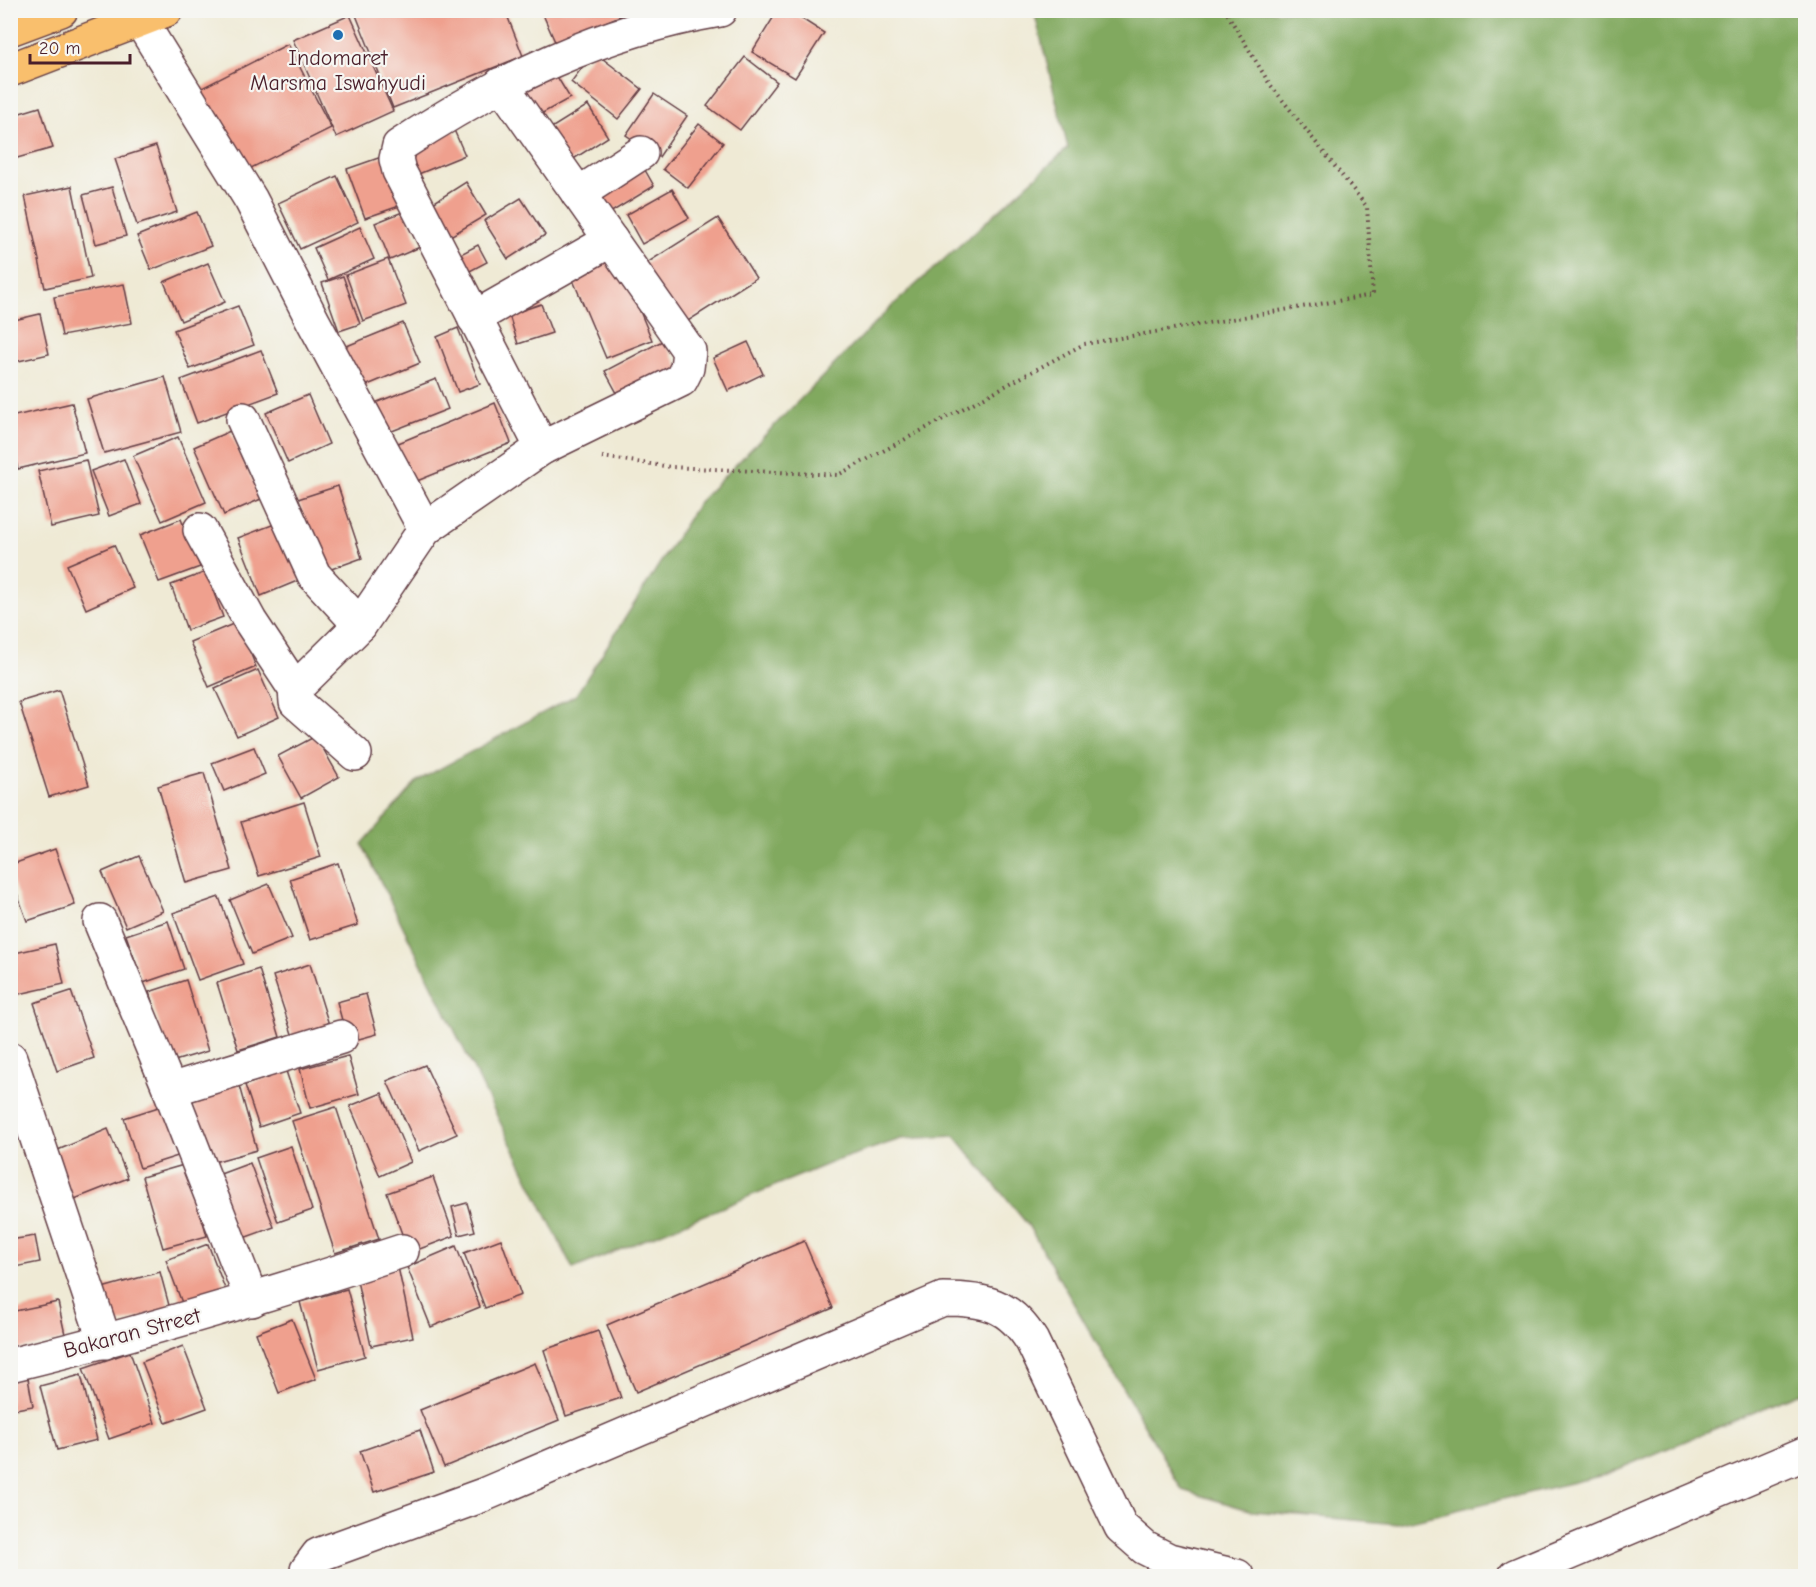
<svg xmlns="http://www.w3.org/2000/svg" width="1816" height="1587" font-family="'Comic Neue',sans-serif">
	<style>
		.forest { fill: #81a95f; stroke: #666445; stroke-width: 1.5 }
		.building { fill: #efa08e }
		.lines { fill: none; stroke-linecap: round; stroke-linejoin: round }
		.minor-casing { stroke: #633d44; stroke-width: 36 }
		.highway-casing { stroke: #633d44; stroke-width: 36 }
		.path { stroke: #633d44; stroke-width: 4; stroke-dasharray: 1.5 4.5; stroke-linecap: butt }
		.minor { stroke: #fff; stroke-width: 33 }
		.highway { stroke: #f9bf6d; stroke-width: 33 }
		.poi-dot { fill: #1f6fb2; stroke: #f6f6f2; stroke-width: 2 }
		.labels { text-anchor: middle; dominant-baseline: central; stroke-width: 4.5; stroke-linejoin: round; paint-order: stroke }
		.poi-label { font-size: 22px; fill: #4a1f2b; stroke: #f6f6f2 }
		.street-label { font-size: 22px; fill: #4a1f2b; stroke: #f6f6f2 }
	</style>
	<rect width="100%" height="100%" fill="#f6f6f2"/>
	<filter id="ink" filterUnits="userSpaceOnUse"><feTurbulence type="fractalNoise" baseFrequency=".0167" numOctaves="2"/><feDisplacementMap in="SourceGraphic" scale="12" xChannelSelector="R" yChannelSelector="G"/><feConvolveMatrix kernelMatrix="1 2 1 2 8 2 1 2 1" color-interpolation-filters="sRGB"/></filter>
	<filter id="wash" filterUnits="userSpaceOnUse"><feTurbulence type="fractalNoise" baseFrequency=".008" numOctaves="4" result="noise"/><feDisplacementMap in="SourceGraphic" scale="24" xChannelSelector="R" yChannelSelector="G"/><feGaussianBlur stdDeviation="1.35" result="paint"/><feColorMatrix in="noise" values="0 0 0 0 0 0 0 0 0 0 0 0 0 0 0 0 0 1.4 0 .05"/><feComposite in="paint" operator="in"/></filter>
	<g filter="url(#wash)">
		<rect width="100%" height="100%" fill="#efead5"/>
		<polygon class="forest" points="1034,11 1805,11 1805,1391 1604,1475 1398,1524 1252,1511 1182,1490 1028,1225 955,1136 901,1139 835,1161 573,1269 362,844 417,781 576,695 699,502 891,307 1068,148"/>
		<g id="blocks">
			<g class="building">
				<polygon points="354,10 505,10 523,56 393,108"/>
				<polygon points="541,10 633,10 556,44"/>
				<polygon points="778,10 788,10 824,33 795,78 752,52"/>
				<polygon points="350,15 393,111 336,137 293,40"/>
				<polygon points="288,44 331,128 237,175 194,92"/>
				<polygon points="594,52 642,89 618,119 571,82"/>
				<polygon points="745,57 777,82 740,130 707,106"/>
				<polygon points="550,65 570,98 530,120 511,86"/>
				<polygon points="654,94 687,116 659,157 626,135"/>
				<polygon points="588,105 608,137 561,167 540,135"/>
				<polygon points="40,107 53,148 10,160 10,116"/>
				<polygon points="699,124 723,143 688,188 663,169"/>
				<polygon points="454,130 465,155 416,175 406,149"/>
				<polygon points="156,146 177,212 137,225 115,159"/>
				<polygon points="387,155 405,204 365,218 347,169"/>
				<polygon points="641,163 654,186 605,216 591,193"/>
				<polygon points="337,176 358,222 300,249 278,203"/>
				<polygon points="466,182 486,215 442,241 422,210"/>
				<polygon points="72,186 91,278 45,288 25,196"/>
				<polygon points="112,187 126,236 96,244 83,195"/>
				<polygon points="672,189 689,218 642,244 626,215"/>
				<polygon points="521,198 545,235 508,259 484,221"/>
				<polygon points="405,211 420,247 390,260 375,223"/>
				<polygon points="197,212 211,246 151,270 137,236"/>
				<polygon points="718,218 756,278 680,326 642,266"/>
				<polygon points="360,227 374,259 328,280 314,248"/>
				<polygon points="478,245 487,262 466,273 457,256"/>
				<polygon points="616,254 652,340 606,358 570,273"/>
				<polygon points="388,259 406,305 363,321 346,275"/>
				<polygon points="208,263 225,302 181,321 164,282"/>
				<polygon points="343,276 360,324 339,331 322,283"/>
				<polygon points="124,284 132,323 62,336 54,297"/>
				<polygon points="541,304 552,333 518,344 509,315"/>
				<polygon points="238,306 254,345 190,369 174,330"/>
				<polygon points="40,314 49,354 10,363 10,321"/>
				<polygon points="403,323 420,363 358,389 342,348"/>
				<polygon points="458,328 480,384 458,392 437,337"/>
				<polygon points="664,340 682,373 623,404 605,371"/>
				<polygon points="748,342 763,374 728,391 713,358"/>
				<polygon points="261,350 278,393 197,423 181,380"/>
				<polygon points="165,377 181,432 104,453 87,399"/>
				<polygon points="436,379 448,409 387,433 375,403"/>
				<polygon points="308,395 329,444 288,463 266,413"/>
				<polygon points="72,403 85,453 18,469 10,440 10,417"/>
				<polygon points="495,403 511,443 412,483 396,444"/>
				<polygon points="230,431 261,499 224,515 194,447"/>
				<polygon points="178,437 206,502 162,521 133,456"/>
				<polygon points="124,459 141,504 109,516 91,471"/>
				<polygon points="86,460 99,516 51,527 38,471"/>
				<polygon points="338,486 362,558 323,572 298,499"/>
				<polygon points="181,519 200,567 159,582 140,535"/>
				<polygon points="280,522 302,579 261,596 238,538"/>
				<polygon points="114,545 133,588 86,609 67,565"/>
				<polygon points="206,572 223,617 187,630 171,585"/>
				<polygon points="238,622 256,667 209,687 190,642"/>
				<polygon points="258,670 279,717 237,736 215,689"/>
				<polygon points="59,690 89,785 49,797 19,702"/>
				<polygon points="316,736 339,777 301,798 278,756"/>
				<polygon points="254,747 265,774 224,791 212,763"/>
				<polygon points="204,773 232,870 186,883 158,786"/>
				<polygon points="304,802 321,857 259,876 241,822"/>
				<polygon points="55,849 75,905 27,921 10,874 10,865"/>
				<polygon points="139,856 163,911 126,927 102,872"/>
				<polygon points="338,863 358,925 310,940 290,879"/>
				<polygon points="269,884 292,938 252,954 230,900"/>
				<polygon points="219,897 243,964 198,980 173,913"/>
				<polygon points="168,921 184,969 143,983 126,935"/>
				<polygon points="55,944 64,984 10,996 10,954"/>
				<polygon points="310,964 330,1028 294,1040 273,976"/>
				<polygon points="259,969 280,1037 238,1050 217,983"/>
				<polygon points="186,980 208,1051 171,1062 149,992"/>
				<polygon points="71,991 94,1058 57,1071 34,1003"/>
				<polygon points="366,994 377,1034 348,1042 337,1002"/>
				<polygon points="348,1056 359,1094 310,1108 300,1069"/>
				<polygon points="425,1065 457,1134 419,1151 387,1081"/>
				<polygon points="286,1071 300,1113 259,1127 245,1085"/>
				<polygon points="238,1082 257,1150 210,1163 191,1096"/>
				<polygon points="382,1093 411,1162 380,1176 350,1106"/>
				<polygon points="168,1104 184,1154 140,1168 124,1118"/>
				<polygon points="336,1107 379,1239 335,1253 292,1121"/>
				<polygon points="108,1129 128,1178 72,1200 53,1152"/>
				<polygon points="291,1146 312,1210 278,1222 256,1158"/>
				<polygon points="250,1163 274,1227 238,1240 215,1176"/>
				<polygon points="187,1164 207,1236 163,1248 142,1177"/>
				<polygon points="433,1177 454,1236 409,1253 387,1193"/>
				<polygon points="467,1203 475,1231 459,1235 452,1207"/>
				<polygon points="35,1236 40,1262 10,1268 10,1240"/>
				<polygon points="501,1239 521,1295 485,1308 464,1253"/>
				<polygon points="804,1241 833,1308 636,1392 607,1325"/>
				<polygon points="208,1244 227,1294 185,1311 166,1260"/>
				<polygon points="456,1246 480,1307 431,1327 407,1267"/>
				<polygon points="398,1267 413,1337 371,1346 356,1276"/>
				<polygon points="160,1272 170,1309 112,1325 102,1288"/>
				<polygon points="347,1289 365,1356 318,1369 300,1302"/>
				<polygon points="58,1302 66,1339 10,1351 10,1312"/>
				<polygon points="292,1319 316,1379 279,1393 256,1333"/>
				<polygon points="598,1331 621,1398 566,1416 544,1350"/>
				<polygon points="183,1346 207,1408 166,1423 142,1362"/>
				<polygon points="130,1352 155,1423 109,1439 83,1368"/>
				<polygon points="535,1363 559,1420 444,1467 420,1410"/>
				<polygon points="81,1375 97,1440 57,1450 40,1386"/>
				<polygon points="28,1378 33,1406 10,1410 10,1381"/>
				<polygon points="420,1430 434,1472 374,1492 360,1451"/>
			</g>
		</g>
	</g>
	<g filter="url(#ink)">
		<use href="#blocks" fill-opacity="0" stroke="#633d44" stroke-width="1.5"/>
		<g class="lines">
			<defs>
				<g id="minor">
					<polyline points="140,20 251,200 313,321 425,529"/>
					<polyline points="578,194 641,153"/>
					<polyline points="474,318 611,240"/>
					<polyline points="243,419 314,575 360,625"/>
					<path d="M542 448 399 171 396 159 399 146C499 80 602 30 720 10"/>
					<polyline points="200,530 250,621 295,689 296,702 355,754"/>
					<polyline points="295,689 360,625 425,529 542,448 681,380 687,368 689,351 501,84"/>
					<polyline points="100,921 170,1090 252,1300"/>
					<polyline points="10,1058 105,1342"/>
					<polyline points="170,1090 341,1037"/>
					<path d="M10 1365C143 1333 272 1294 402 1251"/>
					<path d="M306 1576 307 1570 318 1555 483 1495 943 1299C985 1299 1009 1304 1032 1341L1121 1527 1145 1548 1169 1560 1237 1576"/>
					<polyline points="1515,1576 1806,1453"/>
				</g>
				<g id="highway">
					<polyline points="10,29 61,10"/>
					<polyline points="10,70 166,10"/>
				</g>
			</defs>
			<use href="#minor" class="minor-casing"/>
			<use href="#highway" class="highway-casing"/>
			<polyline class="path" points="602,457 671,467 838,475 1084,344 1373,295 1367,207 1269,83 1225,10"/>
			<use href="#minor" class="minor"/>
			<use href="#highway" class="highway"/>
		</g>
	</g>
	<circle class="poi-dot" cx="338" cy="35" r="6"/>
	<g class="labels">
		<g class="poi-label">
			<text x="338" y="58">Indomaret<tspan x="338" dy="25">Marsma Iswahyudi</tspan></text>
		</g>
		<g class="street-label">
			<text transform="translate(132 1333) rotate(-15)">Bakaran Street</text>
		</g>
	</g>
	<rect width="1816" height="1587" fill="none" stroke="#f6f6f2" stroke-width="36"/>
	<path d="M30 54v9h100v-9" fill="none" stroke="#4a1f2b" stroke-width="3"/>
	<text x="39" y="54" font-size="18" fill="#4a1f2b" stroke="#f6f6f2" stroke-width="4.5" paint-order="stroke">20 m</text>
</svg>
